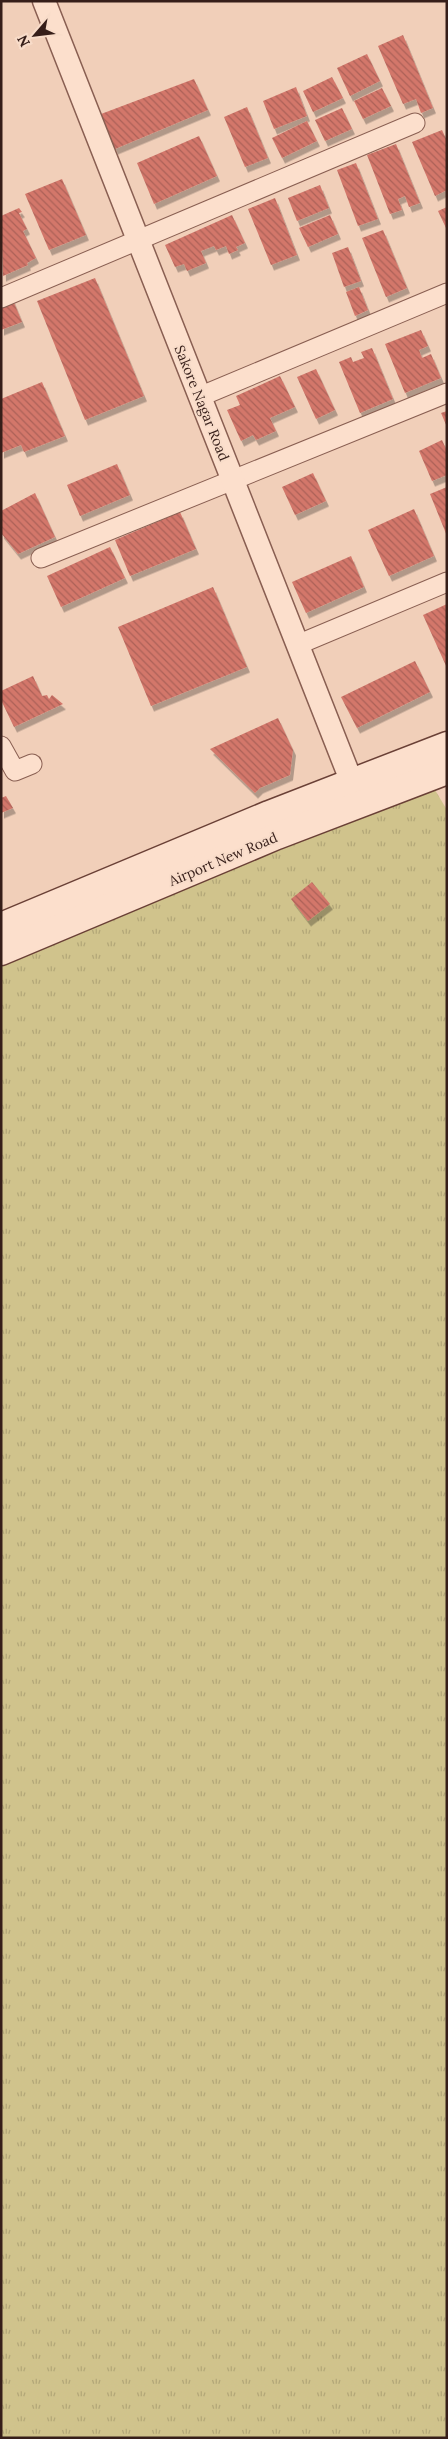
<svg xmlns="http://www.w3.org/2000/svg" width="448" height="2439" font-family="Lora,serif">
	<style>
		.grass { fill: url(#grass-tufts) }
		.building { fill: url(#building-back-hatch); filter: url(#shadow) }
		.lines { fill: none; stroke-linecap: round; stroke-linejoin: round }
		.minor-casing { stroke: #895f52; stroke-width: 21 }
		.tertiary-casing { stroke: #895f52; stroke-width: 25 }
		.secondary-casing { stroke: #6a4036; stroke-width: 29 }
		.minor { stroke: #fcdfcc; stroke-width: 19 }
		.tertiary { stroke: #fcdfcc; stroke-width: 22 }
		.secondary { stroke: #fcdfcc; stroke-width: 26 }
		.labels { text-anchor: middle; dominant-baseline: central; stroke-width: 4; stroke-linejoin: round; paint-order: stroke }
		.street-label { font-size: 14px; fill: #361e19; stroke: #f8dcc9 }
	</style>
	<defs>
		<pattern id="grass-tufts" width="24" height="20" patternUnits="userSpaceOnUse" patternTransform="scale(1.25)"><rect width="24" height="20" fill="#d0c38c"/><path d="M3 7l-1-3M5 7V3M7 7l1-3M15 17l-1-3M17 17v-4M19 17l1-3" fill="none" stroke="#b3a778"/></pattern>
		<pattern id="building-back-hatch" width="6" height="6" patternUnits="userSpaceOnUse" patternTransform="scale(1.25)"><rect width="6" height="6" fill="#d3776b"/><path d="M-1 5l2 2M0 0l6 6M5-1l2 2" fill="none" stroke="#ac6157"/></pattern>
		<filter id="shadow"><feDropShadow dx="3" dy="5.5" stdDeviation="0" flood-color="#0004"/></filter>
	</defs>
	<rect width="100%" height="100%" fill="#f1cfb9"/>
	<polygon class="grass" points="435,790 447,810 447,2438 1,2438 1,964 289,845"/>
	<g class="building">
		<polygon points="403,35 433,108 421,113 416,99 403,104 378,46"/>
		<polygon points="367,54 380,81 350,96 337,68"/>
		<polygon points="332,77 343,98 313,112 303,91"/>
		<polygon points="194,79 208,110 115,149 101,114"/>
		<polygon points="296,87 307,116 274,129 263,101"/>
		<polygon points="382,88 391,106 363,119 354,101"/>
		<polygon points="247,107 268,158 245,167 224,117"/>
		<polygon points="342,108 352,129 325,141 315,120"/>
		<polygon points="307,121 317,141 282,158 272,138"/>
		<polygon points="442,130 447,141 447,190 435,196 412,142"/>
		<polygon points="199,136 217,176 154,204 137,163"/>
		<polygon points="396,144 420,203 409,207 405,196 398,199 402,210 390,214 367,155"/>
		<polygon points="356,163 378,219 358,226 337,170"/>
		<polygon points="62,179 86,235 49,250 25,194"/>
		<polygon points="320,185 329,208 297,221 288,198"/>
		<polygon points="275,198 297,255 271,265 248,209"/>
		<polygon points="447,207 447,230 438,211"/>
		<polygon points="19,208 22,212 19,213 27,229 23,231 36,258 27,263 28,265 3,276 1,216"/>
		<polygon points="232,215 245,243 236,247 238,250 229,254 226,246 216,250 214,246 201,251 206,263 187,271 184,264 175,267 165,245"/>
		<polygon points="330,215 338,234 308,247 299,228"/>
		<polygon points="383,230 407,288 386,297 362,238"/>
		<polygon points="348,247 361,281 344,287 332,253"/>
		<polygon points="95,278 144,396 85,420 37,301"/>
		<polygon points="359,287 368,310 355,316 346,292"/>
		<polygon points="12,298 22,322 1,330 1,302"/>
		<polygon points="421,330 428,346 419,350 422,358 431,354 441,378 405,393 385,344"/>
		<polygon points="372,348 393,399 360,413 339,362 351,357 353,362 364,358 361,352"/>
		<polygon points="316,369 335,410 316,419 297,377"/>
		<polygon points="280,376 295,407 270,418 276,431 256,440 253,435 241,441 227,410 240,405 236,396"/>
		<polygon points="42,382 65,436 24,452 21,445 1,453 1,399"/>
		<polygon points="447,411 447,427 441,413"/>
		<polygon points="442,440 447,451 447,475 432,481 419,451"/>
		<polygon points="117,464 130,495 80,516 67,485"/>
		<polygon points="313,473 326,501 295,515 282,487"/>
		<polygon points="447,487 447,536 430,494"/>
		<polygon points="35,493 55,537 18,554 1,533 1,511"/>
		<polygon points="414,509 434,556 389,576 368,530"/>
		<polygon points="180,512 196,549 130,576 115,540"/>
		<polygon points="110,547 125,578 61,607 47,576"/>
		<polygon points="351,556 364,587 306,613 292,582"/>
		<polygon points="213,587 247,667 151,706 118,627"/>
		<polygon points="447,604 447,668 423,615"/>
		<polygon points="415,661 430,692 357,728 341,697"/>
		<polygon points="33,676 42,696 47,695 49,699 52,695 63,704 14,727 1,700 1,691"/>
		<polygon points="278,718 293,750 290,775 260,788 255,793 210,749"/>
		<polygon points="6,796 13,808 1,813 1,798"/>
		<polygon points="312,882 330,904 308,921 291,899"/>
	</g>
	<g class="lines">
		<defs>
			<g id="minor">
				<polyline points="1,298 415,123"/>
				<polyline points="199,397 447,293"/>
				<polyline points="41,558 447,393"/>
				<polyline points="297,645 447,582"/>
				<polyline points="1,746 15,771 32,764"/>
			</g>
			<polyline id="tertiary" points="44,1 358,798"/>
			<g id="secondary">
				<polyline points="1,926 269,814 447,745"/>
				<polyline points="1,952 277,836 447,771"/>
			</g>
		</defs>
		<use href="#minor" class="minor-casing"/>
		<use href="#tertiary" class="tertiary-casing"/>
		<use href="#secondary" class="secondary-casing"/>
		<use href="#minor" class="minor"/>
		<use href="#tertiary" class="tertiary"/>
		<use href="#secondary" class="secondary"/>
	</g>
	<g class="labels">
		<g class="street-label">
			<text transform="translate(202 403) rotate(68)">Sakore Nagar Road</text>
			<text transform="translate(223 859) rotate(-23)">Airport New Road</text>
		</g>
	</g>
	<rect width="448" height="2439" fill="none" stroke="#361e19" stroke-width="5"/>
	<g transform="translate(35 35) rotate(242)" stroke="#f8dcc9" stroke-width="4" paint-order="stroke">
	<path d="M0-4L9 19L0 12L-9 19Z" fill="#361e19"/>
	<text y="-8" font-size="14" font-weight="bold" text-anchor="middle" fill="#361e19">N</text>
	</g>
</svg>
